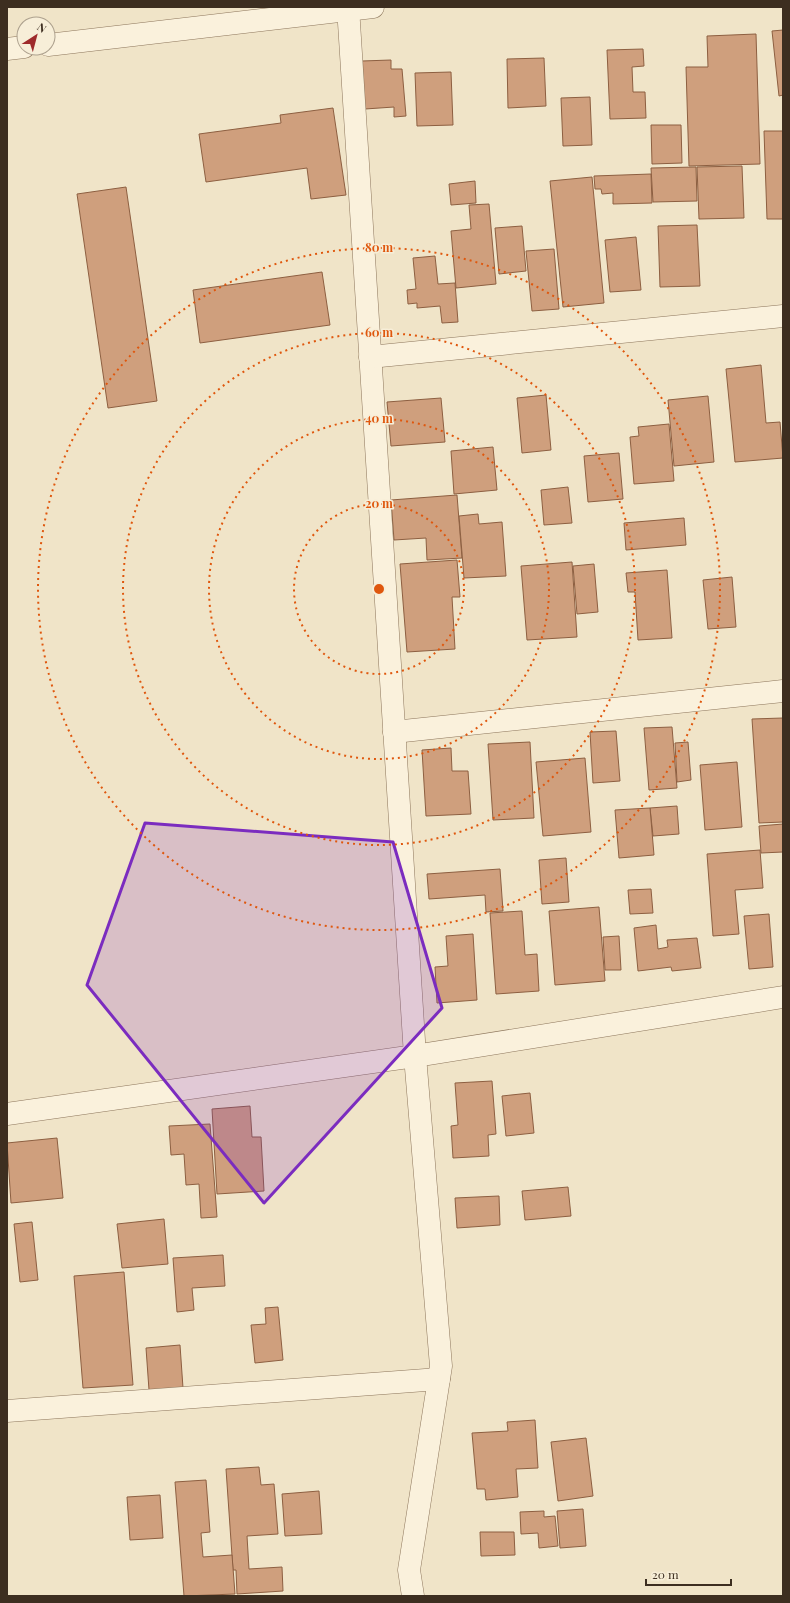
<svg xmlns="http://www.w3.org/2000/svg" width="790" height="1603" font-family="'Playfair Display',serif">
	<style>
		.building { fill: #cf9f7d; stroke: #8d5f41 }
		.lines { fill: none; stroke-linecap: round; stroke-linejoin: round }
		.street-casing { stroke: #8d765c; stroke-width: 23 }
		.street { stroke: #faf1dc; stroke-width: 22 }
		.marked { fill: #7b2cbf; fill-opacity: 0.2; stroke: #7b2cbf; stroke-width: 3; stroke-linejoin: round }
		.ring { fill: none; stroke: #df570d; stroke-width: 2; stroke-dasharray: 2 4 }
		.centre { fill: #df570d; stroke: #f7eed8; stroke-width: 2 }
		.ring-label { font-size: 12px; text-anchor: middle; font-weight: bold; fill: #df570d; stroke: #f7eed8; stroke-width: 3; stroke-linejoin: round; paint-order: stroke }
	</style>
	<rect width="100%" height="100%" fill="#f0e4c8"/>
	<g class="building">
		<polygon points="783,30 783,95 779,96 772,31"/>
		<polygon points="756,34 760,164 689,166 686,67 708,67 707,36"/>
		<polygon points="643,49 644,66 632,67 633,92 645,92 646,118 610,119 607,50"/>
		<polygon points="544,58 546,106 508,108 507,59"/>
		<polygon points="391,60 391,69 402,69 406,116 394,117 394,107 365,109 362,61"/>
		<polygon points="451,72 453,125 417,126 415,73"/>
		<polygon points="590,97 592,145 563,146 561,98"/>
		<polygon points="333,108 346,195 311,199 307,168 206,182 199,134 281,123 280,115"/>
		<polygon points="651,125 681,125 682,163 652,164"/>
		<polygon points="764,131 783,131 783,219 767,219"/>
		<polygon points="742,166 744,218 699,219 697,167"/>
		<polygon points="696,167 697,201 653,202 651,168"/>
		<polygon points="651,174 652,203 613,204 613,193 602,194 601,189 595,189 594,176"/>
		<polygon points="592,177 604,303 563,307 550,181"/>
		<polygon points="475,181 476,203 451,205 449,184"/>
		<polygon points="126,187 157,401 108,408 77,194"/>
		<polygon points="489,204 496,284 456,288 451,231 471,229 469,205"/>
		<polygon points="697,225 700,286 660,287 658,226"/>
		<polygon points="522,226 526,271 499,274 495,228"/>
		<polygon points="636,237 641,290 610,292 605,240"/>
		<polygon points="554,249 559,309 532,311 526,251"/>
		<polygon points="435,256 438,284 455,283 458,322 442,323 440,306 417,308 417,303 408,304 407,290 416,289 413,258"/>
		<polygon points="322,272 330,325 200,343 193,290"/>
		<polygon points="761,365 766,423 780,422 783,458 735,462 726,369"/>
		<polygon points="546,395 551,450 522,453 517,398"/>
		<polygon points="708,396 714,462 674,466 668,400"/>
		<polygon points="441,398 445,442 391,446 387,402"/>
		<polygon points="669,424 674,481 634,484 630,437 639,436 638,427"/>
		<polygon points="493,447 497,490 454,494 451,451"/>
		<polygon points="619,453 623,499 588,502 584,456"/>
		<polygon points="568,487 572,523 544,525 541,490"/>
		<polygon points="457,495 462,558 427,560 426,538 394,540 391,500"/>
		<polygon points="478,514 479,524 502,522 506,576 464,578 459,516"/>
		<polygon points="684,518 686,545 626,550 624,523"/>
		<polygon points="457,560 460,597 452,597 455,649 407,652 400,564"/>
		<polygon points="572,562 577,637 527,640 521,566"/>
		<polygon points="594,564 598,612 577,614 573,566"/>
		<polygon points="667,570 672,638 638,640 635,592 628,592 626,573"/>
		<polygon points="732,577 736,627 708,629 703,580"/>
		<polygon points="783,718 783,822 759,823 752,719"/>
		<polygon points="672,727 677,788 649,790 644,728"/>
		<polygon points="616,731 620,781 593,783 590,732"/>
		<polygon points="530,742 534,818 493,820 488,744"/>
		<polygon points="688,742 691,780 677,782 675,743"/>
		<polygon points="451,748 452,771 468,771 471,814 426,816 422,750"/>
		<polygon points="585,758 591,832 543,836 536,762"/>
		<polygon points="737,762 742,827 705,830 700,765"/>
		<polygon points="677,806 679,834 653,836 650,808"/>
		<polygon points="650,808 654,855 619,858 615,810"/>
		<polygon points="783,824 783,852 761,853 759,826"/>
		<polygon points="760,850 763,888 735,890 739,934 713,936 707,854"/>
		<polygon points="566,858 569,902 542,904 539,860"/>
		<polygon points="500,869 503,911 486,912 485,895 429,899 427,874"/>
		<polygon points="651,889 653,913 630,914 628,890"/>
		<polygon points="599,907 605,981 555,985 549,911"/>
		<polygon points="522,911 525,955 537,954 539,991 496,994 490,913"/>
		<polygon points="769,914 773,967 749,969 744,916"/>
		<polygon points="656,925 658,949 668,947 667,940 697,938 701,968 672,971 671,967 638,971 634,928"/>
		<polygon points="473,934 477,1000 437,1003 435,967 448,966 446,936"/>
		<polygon points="619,936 621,970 605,970 603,937"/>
		<polygon points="492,1081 496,1134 488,1135 489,1156 453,1158 451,1126 458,1125 455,1083"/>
		<polygon points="530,1093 534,1133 506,1136 502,1096"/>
		<polygon points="250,1106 252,1137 261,1137 264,1191 217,1194 212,1109"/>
		<polygon points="210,1124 217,1217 201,1218 199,1184 186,1185 184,1154 171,1155 169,1126"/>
		<polygon points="57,1138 63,1198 11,1203 7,1143"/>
		<polygon points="568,1187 571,1216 525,1220 522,1191"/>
		<polygon points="499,1196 500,1225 457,1228 455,1198"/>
		<polygon points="164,1219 168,1264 122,1268 117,1224"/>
		<polygon points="32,1222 38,1280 20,1282 14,1224"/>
		<polygon points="223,1255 225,1286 192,1288 194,1310 177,1312 173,1258"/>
		<polygon points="124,1272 133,1385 83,1388 74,1276"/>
		<polygon points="278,1307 283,1360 255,1363 251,1325 266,1324 265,1308"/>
		<polygon points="180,1345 183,1388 149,1390 146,1348"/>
		<polygon points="535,1420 538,1468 516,1469 518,1497 486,1500 485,1489 477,1489 472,1433 508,1431 507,1422"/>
		<polygon points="586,1438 593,1496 558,1501 551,1442"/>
		<polygon points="259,1467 261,1485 274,1484 278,1534 247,1536 249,1569 282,1567 283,1591 237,1594 236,1570 233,1570 226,1469"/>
		<polygon points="206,1480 210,1532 201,1533 203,1557 232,1555 235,1594 184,1596 175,1482"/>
		<polygon points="319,1491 322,1534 285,1536 282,1494"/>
		<polygon points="160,1495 163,1538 130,1540 127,1497"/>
		<polygon points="583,1509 586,1546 560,1548 557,1511"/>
		<polygon points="544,1511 544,1517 555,1516 558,1546 539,1548 538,1533 521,1534 520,1512"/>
		<polygon points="480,1532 514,1532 515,1555 481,1556"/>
	</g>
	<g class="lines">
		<defs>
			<g id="street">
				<polyline points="348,7 415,1056 441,1366 409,1570 413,1596"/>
				<polyline points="48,45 373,7"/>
				<polyline points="7,49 24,47"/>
				<polyline points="370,357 783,316"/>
				<polyline points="394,732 783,691"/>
				<polyline points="7,1114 415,1056 783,997"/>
				<polyline points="7,1411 439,1379"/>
			</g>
		</defs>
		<use href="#street" class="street-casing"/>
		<use href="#street" class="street"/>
	</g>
	<path class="marked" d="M145 823 393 842 442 1008 264 1203 87 985Z"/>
	<g class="ring">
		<circle cx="379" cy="589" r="85"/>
		<circle cx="379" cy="589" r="170"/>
		<circle cx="379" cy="589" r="256"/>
		<circle cx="379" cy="589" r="341"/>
	</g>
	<circle cx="379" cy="589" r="6" class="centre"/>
	<g class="ring-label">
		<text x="379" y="252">80 m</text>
		<text x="379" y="337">60 m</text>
		<text x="379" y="423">40 m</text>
		<text x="379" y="508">20 m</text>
	</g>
	<rect width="790" height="1603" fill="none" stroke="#3d2e20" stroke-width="16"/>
	<g transform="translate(36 36) rotate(36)"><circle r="19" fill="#f7eed8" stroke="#ada18e"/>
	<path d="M0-3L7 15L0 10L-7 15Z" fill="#9e2a2b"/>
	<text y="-6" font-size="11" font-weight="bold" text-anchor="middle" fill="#3d2e20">N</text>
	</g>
	<path d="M646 1579v6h85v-6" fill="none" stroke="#3d2e20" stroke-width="2"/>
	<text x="652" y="1579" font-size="12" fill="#3d2e20" stroke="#f7eed8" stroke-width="3" paint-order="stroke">20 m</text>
</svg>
